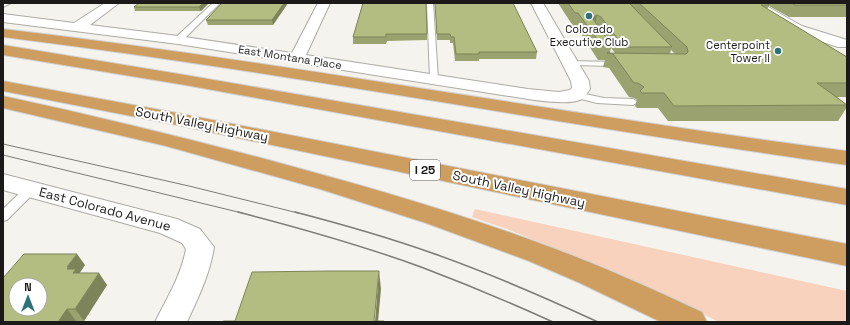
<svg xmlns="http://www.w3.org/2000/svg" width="850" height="325" font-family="'Space Grotesk',sans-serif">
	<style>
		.green { fill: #f8d2bd }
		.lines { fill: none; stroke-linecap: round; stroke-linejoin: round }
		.service-casing { stroke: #acaba5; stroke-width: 2 }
		.minor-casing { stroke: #acaba5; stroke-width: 2 }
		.motorway-casing { stroke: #d1d1d1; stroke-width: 2 }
		.service { fill: #fff; fill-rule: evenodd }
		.minor { fill: #fff; fill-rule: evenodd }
		.motorway { fill: #ce9e61; fill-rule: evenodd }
		.tram-far1 { stroke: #7c7b77; stroke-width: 1 }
		.tram { stroke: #7c7b77; stroke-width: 1.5 }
		.wall { fill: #9aa36f; fill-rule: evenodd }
		.shaded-wall { fill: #7d845a }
		.building { fill: #b3bd81; stroke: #7d845a; fill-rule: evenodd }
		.poi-dot { fill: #297379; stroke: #fff; stroke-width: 1.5 }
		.labels { text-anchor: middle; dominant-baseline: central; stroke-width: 4; stroke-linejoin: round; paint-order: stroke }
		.far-poi-label { font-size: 11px; fill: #1b1a18; stroke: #fff }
		.far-street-label { font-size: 11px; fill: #1b1a18; stroke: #fff }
		.shield { fill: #fff; stroke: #5f5f5d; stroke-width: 1 }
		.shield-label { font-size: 12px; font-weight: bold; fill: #1b1a18 }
		.street-label { font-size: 13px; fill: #1b1a18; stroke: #fff }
	</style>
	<rect width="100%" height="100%" fill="#f5f3ed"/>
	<polygon class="green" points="475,209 847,291 847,322 719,322 673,299 612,271 507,229 472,217"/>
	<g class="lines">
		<defs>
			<g id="service">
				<polygon points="3,3 11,3 3,7"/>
				<polygon points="213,3 220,3 181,42 175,42 175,38"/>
				<polygon points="427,3 433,3 438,79 434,82 430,79"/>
				<polygon points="567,61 617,62 621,64 617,66 570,65 567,65"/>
				<polygon points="576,92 604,98 633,99 638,102 633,105 597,103 573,97 572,95"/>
				<polygon points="31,185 35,186 37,189 35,192 7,220 3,221 3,209 27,186"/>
			</g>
			<g id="minor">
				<path d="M105 3H119L90 25 178 36 292 53 318 3H330L306 55 528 89 559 92 570 90 572 88 571 81 531 3H543L589 81 590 89C588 92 585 97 582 99 571 105 541 101 528 99L178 44 3 22V14L74 23Z"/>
				<polygon points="746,3 761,3 802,26 847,40 847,47 838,47 792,32 748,6"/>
				<path d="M3 174 177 219 200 229 214 247C210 274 198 298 187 322H155C167 298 181 276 186 249L182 243 160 233 3 190Z"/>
			</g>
			<g id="motorway">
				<path d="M3 29C285 62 565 115 847 151V165C565 126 286 72 3 37Z"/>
				<polygon points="3,45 185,75 847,189 847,205 185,85 3,55"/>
				<polygon points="3,81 177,113 847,244 847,266 177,125 3,91"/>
				<path d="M3 96C91 115 178 136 265 159 361 185 457 212 550 247 602 266 652 289 702 312L707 322H661L580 283 529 261 426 223 320 189 166 146 3 108Z"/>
			</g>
		</defs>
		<use href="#service" class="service-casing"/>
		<use href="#minor" class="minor-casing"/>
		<use href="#motorway" class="motorway-casing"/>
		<use href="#service" class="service"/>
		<use href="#minor" class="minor"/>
		<use href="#motorway" class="motorway"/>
		<g class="tram-far1">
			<polyline points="3,144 189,186 298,213"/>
			<polyline points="3,155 242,213"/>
		</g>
		<g class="tram">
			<path d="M238 212C300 228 361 245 421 267 466 284 509 302 553 322"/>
			<path d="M295 212C341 224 387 237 432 253 489 273 544 297 598 322"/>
		</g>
	</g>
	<g class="wall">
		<polygon points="209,3 201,11 135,11 134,7"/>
		<polygon points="222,3 288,3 273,25 208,25 206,20"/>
		<polygon points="363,3 427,34 427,40 387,41 386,44 353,44 353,37"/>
		<polygon points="435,3 513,3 537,52 536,59 479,59 479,61 455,61 453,43 450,43 450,40 437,40"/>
		<path d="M558 3H847V17H789L769 6 767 9 847 57V97H837L847 105V107L838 121H668L658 108H637L635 106 637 100 634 98 629 97 609 68 603 67 605 60H598L576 26H573ZM611 48 615 53H610ZM671 50 675 54H670Z"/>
		<polygon points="85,265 79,273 107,285 84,321 3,322"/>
	</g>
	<g class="shaded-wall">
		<polygon points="203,3 209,3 201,11 199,7"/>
		<polygon points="284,3 288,3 273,25 272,20"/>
		<polygon points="597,15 594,28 590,30 590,32 593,17"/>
		<polygon points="77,254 85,265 79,274 84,281 67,269 67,267"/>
		<polygon points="379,271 381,289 378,322 375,322"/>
		<polygon points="99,273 107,285 84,321 75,309"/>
		<polygon points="67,309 76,321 75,322 58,322"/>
	</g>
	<g class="building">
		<polygon points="139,3 203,3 199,7 134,7"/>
		<polygon points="222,3 284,3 272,20 206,20"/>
		<polygon points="363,3 426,3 427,34 386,34 386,37 353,37"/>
		<polygon points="435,3 513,3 537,52 479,52 479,54 456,54 454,37 451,37 450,34 437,34"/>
		<polygon points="568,3 629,3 672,47 624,47 601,17 597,15 593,17 593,19 612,46 602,46 578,13 575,13"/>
		<polygon points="639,3 766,3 769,5 761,5 847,57 847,83 817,83 847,105 674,106 664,93 642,93 640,91 644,87 638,83 634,83 613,54 607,53 686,54 688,52 687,47"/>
		<polygon points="791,3 847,3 847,5 795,5"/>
		<path d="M24 254H77L67 267H69L67 269H76L73 273H99L75 309H67L58 322H3V278ZM16 285H40V309H16Z"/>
		<polygon points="329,271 379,271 374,321 384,321 384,322 223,322 223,321 235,321 252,272"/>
	</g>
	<g class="poi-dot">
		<circle cx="589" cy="16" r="4"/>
		<circle cx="778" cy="51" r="4"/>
	</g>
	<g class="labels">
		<g class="far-poi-label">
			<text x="589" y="29">Colorado<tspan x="589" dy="13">Executive Club</tspan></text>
			<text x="770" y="45" text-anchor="end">Centerpoint<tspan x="770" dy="13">Tower II</tspan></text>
		</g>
		<g class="far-street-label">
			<text transform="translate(290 57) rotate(9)">East Montana Place</text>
		</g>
		<rect class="shield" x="410" y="160" width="30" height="20" rx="3"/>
		<g class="shield-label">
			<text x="425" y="170">I 25</text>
		</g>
		<g class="street-label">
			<text transform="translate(202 124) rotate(11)">South Valley Highway</text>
			<text transform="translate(519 189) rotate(12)">South Valley Highway</text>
			<text transform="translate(105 209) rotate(15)">East Colorado Avenue</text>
		</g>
	</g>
	<rect width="850" height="325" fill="none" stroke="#1b1a18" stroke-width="8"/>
	<g transform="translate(28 297)"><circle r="19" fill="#ffffff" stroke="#a4a3a3"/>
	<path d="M0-3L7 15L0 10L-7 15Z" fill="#297379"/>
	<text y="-6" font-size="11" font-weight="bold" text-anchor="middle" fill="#1b1a18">N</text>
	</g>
</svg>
